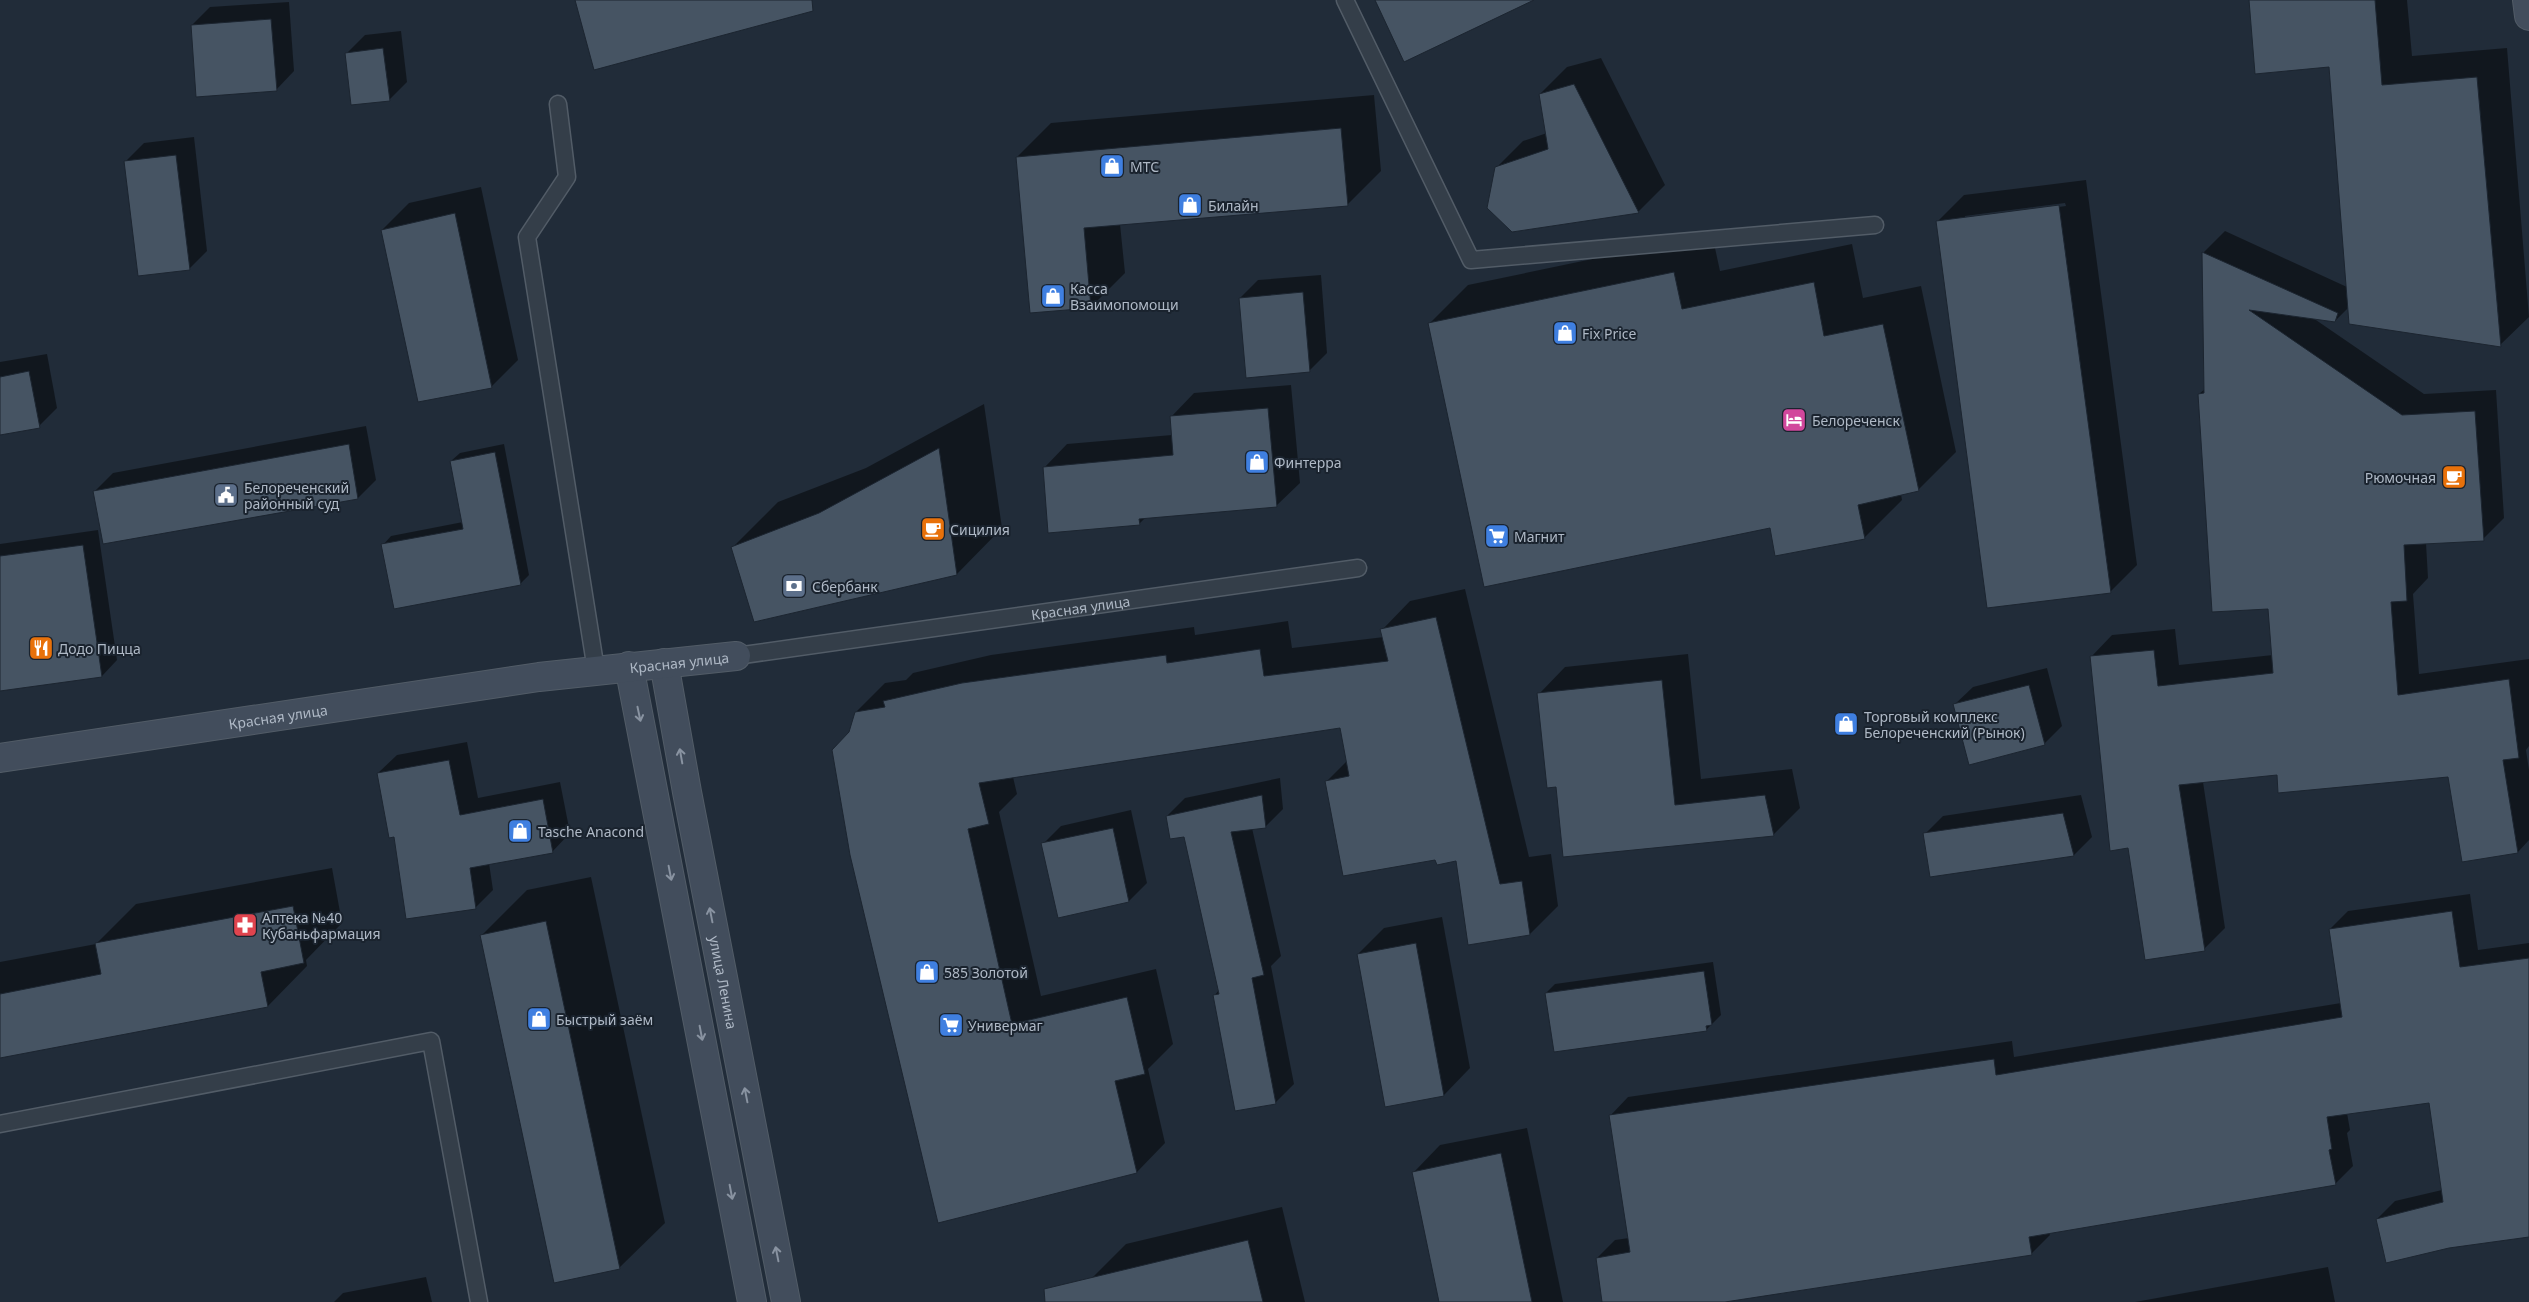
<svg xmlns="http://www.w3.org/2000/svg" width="2529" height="1302" font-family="'Noto Sans',sans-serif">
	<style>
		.shadow { fill: #0007; fill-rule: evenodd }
		.building { fill: #465463; stroke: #1c2530 }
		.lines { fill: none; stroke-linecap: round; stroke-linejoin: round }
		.lane-casing { stroke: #525c67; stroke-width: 19 }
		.secondary-casing { stroke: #525c67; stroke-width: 30 }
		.lane { stroke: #343e49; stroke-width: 16 }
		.secondary { stroke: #424d5c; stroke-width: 28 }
		.oneway { stroke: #8993a1 }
		.labels { text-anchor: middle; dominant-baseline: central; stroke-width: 4; stroke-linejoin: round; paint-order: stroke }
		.poi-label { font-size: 14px; fill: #afb9c6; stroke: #1a232e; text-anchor: start }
		.street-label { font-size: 14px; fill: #afb9c6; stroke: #1a232e }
	</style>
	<rect width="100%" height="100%" fill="#212c39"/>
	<g class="shadow">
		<polygon points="2250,0 2407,0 2412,56 2507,48 2529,317 2500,345 2349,307 2335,321 2313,318 2424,394 2496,390 2504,518 2483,539 2426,543 2428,578 2413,594 2419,674 2529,659 2529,746 2526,750 2529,770 2529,840 2518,852 2449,776 2278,774 2203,782 2225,928 2204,949 2129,847 2091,657 2112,635 2175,629 2179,665 2273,655 2270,608 2199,394 2206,388 2204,252 2225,231 2347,287 2331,66"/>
		<polygon points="289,2 294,71 276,90 192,25 210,7"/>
		<polygon points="401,31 407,82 389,100 347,53 365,35"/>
		<polygon points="1601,58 1665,185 1638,212 1496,168 1523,141 1547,133 1540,94 1567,67"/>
		<polygon points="1374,95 1381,171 1347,205 1120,224 1125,273 1091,307 1017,157 1051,123"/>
		<polygon points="194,137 207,251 189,269 126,161 144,143"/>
		<path d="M2086 180 2137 565 2110 592 1937 222 1964 195ZM2065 203 2066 206 1965 219V216Z"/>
		<polygon points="481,187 518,360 491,387 382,230 409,203"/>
		<polygon points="1712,234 1720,271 1852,244 1863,298 1921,286 1956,452 1918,490 1901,494 1902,500 1864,538 1771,527 1430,323 1468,285"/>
		<polygon points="1321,275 1327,353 1309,371 1240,298 1258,280"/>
		<polygon points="47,354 57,408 39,426 0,433 0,362"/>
		<polygon points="1291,385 1300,483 1276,506 1146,517 1139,524 1044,468 1067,444 1172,435 1171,417 1194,393"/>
		<polygon points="984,404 1002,528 957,574 755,620 732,548 778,502 866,468"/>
		<polygon points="366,426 376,480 358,498 95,491 113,473"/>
		<polygon points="504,444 529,575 520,584 383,545 391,536 463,522 451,461 460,453"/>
		<polygon points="98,530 117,660 102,676 0,690 0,544"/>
		<polygon points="1465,589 1529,857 1551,854 1558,906 1530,934 1457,859 1436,858 1326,782 1348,760 1341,726 1013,777 1017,794 999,812 1041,996 1156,969 1173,1044 1148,1069 1165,1143 1137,1172 939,1221 850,733 856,712 885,683 906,680 913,673 991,655 1194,627 1195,635 1288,621 1292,648 1384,637 1382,630 1410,601"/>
		<polygon points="1688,654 1701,779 1792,769 1800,808 1773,835 1557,786 1539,694 1565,667"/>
		<polygon points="2047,668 2062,726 2044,744 1954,705 1973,687"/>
		<polygon points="467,742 478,798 560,782 570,833 552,852 489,863 493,890 475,908 395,835 378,773 397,755"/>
		<polygon points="1280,778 1283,809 1265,827 1252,828 1281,956 1271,966 1294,1084 1275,1103 1214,996 1219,990 1185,836 1167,816 1185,798"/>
		<polygon points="2081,795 2092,837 2074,855 1931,876 1925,834 1943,816"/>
		<polygon points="1131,810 1147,883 1129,901 1043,844 1061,826"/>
		<polygon points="332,868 342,923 306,960 307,966 268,1006 0,1056 0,962 96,944 136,904"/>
		<polygon points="591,877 665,1223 619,1268 482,935 527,890"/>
		<polygon points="2470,894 2478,950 2529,943 2529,1236 2449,1247 2377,1219 2395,1201 2442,1190 2430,1101 2347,1113 2350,1130 2347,1133 2353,1166 2335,1184 2049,1233 2050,1235 2031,1254 1717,1302 1604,1302 1597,1258 1615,1240 1629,1238 1610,1116 1628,1097 2012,1041 2014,1057 2341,1003 2330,929 2348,911"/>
		<polygon points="1442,917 1470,1068 1444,1095 1358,954 1384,928"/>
		<polygon points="1713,962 1721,1015 1706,1030 1546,993 1555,984"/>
		<polygon points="1527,1128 1563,1302 1441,1302 1414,1172 1440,1145"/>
		<polygon points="1282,1207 1305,1302 1098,1302 1092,1278 1126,1244"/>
		<polygon points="2328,1267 2335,1302 2135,1302"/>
		<polygon points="426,1277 432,1302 334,1302 343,1293"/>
	</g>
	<g class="building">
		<polygon points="575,0 812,0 813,11 594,70"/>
		<polygon points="1375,0 1534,0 1404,62"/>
		<polygon points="2249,0 2375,0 2382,85 2477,77 2501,347 2349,324 2329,67 2255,74"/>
		<polygon points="271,19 277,91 196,97 191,25"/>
		<polygon points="383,48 390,101 351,105 345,53"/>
		<polygon points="1574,84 1639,213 1512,232 1487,208 1495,167 1548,149 1539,94"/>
		<polygon points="1341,128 1348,206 1084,228 1091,308 1030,313 1016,157"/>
		<polygon points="176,155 190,270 138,276 124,161"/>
		<polygon points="2059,205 2111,593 1987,608 1936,221"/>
		<polygon points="455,213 492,388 418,402 381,230"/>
		<polygon points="2202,252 2338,313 2335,322 2249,310 2402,415 2475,411 2484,541 2404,545 2407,601 2391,602 2398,695 2509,679 2519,758 2503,760 2518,853 2462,862 2448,777 2278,793 2277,775 2179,785 2205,951 2145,960 2128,848 2110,851 2090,656 2154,650 2158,686 2273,673 2268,609 2212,612 2198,394 2204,393"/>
		<polygon points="1674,272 1682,309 1814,282 1824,336 1883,324 1919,491 1858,505 1865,539 1775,556 1770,528 1484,587 1428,323"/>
		<polygon points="1303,292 1310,372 1246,378 1239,298"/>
		<polygon points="29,371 40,428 0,435 0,377"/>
		<polygon points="1268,408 1277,507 1139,519 1140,525 1048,533 1043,467 1173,455 1170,416"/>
		<polygon points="349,444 358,499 103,544 93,491"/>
		<polygon points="939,448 957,575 754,622 731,547 819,513"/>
		<polygon points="495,452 521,585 394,609 381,544 463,529 450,461"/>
		<polygon points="83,545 102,677 0,691 0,556"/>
		<polygon points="1436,617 1500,884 1522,881 1530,935 1468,945 1456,861 1437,865 1435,860 1343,876 1325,781 1349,776 1340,728 979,783 989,824 968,829 1012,1024 1127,997 1145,1074 1115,1081 1137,1173 938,1223 850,855 832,750 849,732 855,712 885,707 883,701 962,683 1166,655 1167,663 1260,649 1264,676 1388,661 1380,629"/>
		<polygon points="1662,680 1675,805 1765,795 1774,836 1563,857 1556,787 1547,788 1537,693"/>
		<polygon points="2029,685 2045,745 1969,765 1953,704"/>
		<polygon points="449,760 460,815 543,799 553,853 470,868 476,909 406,919 394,837 389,838 377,773"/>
		<polygon points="1262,795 1266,828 1231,832 1264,975 1252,978 1276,1104 1235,1111 1213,995 1219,994 1184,837 1170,839 1166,816"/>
		<polygon points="2063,813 2074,856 1930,877 1923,833"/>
		<polygon points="1113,828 1129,902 1058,918 1041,843"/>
		<polygon points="293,906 304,963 261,972 268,1007 0,1058 0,994 101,974 95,943"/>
		<polygon points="2452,911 2460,967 2529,958 2529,1237 2449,1248 2386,1263 2376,1219 2443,1202 2429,1103 2327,1117 2332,1149 2329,1150 2336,1185 2029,1237 2032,1255 1725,1302 1602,1302 1596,1258 1630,1252 1609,1115 1994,1059 1996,1075 2342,1017 2329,929"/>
		<polygon points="546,921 620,1269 554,1283 480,935"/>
		<polygon points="1416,943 1444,1096 1385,1107 1357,954"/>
		<polygon points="1704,971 1712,1025 1706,1026 1707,1031 1554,1052 1545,993"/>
		<polygon points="1501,1153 1532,1302 1439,1302 1412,1172"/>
		<polygon points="1248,1240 1263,1302 1045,1302 1044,1289"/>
	</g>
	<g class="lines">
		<defs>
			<g id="lane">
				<polyline points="1345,0 1471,260 1875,225"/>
				<polyline points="558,104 567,177 527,237 596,670"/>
				<path id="s1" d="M736 656 1358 568"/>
				<polyline points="0,1124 431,1041 479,1302"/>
			</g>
			<g id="secondary">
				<polyline points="2527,0 2529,16"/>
				<path id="s2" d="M664 663 687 792 786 1302"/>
				<polyline points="629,666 752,1302"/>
				<path id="s3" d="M0 758 539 677 736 656"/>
			</g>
		</defs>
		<use href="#lane" class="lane-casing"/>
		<use href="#secondary" class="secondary-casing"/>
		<use href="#lane" class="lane"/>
		<use href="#secondary" class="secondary"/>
	</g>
	<defs><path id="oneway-shaft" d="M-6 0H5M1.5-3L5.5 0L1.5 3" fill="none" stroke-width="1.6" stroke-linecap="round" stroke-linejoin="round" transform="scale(1.25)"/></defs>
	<g class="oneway">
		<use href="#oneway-shaft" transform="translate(639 714) rotate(78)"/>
		<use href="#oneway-shaft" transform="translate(681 756) rotate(-100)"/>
		<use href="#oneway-shaft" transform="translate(670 873) rotate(79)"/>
		<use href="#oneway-shaft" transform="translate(711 915) rotate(-101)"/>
		<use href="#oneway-shaft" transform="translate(701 1033) rotate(79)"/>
		<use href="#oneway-shaft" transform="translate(746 1095) rotate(-101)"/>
		<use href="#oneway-shaft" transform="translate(731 1192) rotate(79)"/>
		<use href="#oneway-shaft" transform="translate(777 1254) rotate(-101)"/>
	</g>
	<defs>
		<symbol id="shop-square" viewBox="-11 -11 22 22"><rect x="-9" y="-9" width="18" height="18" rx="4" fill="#3f7fe0" stroke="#1a232e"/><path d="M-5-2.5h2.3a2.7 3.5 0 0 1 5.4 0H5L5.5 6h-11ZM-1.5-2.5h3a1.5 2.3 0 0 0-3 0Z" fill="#fff"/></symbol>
		<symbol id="hotel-square" viewBox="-11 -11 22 22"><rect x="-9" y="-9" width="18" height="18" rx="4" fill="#d1479c" stroke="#1a232e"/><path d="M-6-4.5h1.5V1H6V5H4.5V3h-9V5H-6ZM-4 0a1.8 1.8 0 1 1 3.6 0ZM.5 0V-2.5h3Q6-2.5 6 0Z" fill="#fff"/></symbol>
		<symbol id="cafe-square" viewBox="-11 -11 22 22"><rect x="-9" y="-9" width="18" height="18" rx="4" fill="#e8710a" stroke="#1a232e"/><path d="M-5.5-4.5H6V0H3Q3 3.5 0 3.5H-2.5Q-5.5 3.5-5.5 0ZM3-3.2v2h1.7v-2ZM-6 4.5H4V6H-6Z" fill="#fff"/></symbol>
		<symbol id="civic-square" viewBox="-11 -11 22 22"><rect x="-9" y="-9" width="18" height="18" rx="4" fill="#5c6f8a" stroke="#1a232e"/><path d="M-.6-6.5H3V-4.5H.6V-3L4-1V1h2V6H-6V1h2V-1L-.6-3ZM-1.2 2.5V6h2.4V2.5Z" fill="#fff"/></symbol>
		<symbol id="supermarket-square" viewBox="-11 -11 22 22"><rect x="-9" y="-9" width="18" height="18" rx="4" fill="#3f7fe0" stroke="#1a232e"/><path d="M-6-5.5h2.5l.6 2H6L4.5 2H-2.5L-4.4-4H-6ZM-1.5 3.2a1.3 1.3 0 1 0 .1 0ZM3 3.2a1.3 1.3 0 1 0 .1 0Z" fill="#fff"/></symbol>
		<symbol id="bank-square" viewBox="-11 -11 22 22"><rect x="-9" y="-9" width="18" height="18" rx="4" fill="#5c6f8a" stroke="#1a232e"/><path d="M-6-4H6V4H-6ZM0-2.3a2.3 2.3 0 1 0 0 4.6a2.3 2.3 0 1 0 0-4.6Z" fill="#fff"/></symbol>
		<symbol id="restaurant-square" viewBox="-11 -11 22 22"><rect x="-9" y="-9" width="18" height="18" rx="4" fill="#e8710a" stroke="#1a232e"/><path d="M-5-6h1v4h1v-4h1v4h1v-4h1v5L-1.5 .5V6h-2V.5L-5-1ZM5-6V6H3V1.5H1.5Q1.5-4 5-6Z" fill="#fff"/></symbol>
		<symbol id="pharmacy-square" viewBox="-11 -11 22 22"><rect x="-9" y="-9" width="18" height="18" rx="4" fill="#e0444e" stroke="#1a232e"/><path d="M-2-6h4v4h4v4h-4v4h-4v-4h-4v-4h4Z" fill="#fff"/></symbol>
	</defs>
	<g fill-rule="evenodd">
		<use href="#shop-square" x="1098" y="152" width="28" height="28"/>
		<use href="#shop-square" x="1176" y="191" width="28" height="28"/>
		<use href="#shop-square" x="1039" y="282" width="28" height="28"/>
		<use href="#shop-square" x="1551" y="319" width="28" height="28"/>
		<use href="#hotel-square" x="1780" y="406" width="28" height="28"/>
		<use href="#shop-square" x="1243" y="448" width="28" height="28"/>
		<use href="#cafe-square" x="2440" y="463" width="28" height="28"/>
		<use href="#civic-square" x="212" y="481" width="28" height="28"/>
		<use href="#cafe-square" x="919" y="515" width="28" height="28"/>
		<use href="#supermarket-square" x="1483" y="522" width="28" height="28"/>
		<use href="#bank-square" x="780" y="572" width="28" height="28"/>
		<use href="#restaurant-square" x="27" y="634" width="28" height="28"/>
		<use href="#shop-square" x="1832" y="710" width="28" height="28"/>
		<use href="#shop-square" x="506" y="817" width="28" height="28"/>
		<use href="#pharmacy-square" x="231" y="911" width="28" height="28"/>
		<use href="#shop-square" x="913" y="958" width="28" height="28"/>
		<use href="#shop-square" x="525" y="1005" width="28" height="28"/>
		<use href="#supermarket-square" x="937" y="1011" width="28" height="28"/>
	</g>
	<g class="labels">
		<g class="poi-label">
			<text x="1130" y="166">МТС</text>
			<text x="1208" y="205">Билайн</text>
			<text x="1070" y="288">Касса<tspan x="1070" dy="16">Взаимопомощи</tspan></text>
			<text x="1582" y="333">Fix Price</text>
			<text x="1812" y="420">Белореченск</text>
			<text x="1274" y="462">Финтерра</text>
			<text x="2436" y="477" text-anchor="end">Рюмочная</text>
			<text x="244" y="487">Белореченский<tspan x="244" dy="16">районный суд</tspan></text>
			<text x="950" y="529">Сицилия</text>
			<text x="1514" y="536">Магнит</text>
			<text x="812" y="586">Сбербанк</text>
			<text x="58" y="648">Додо Пицца</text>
			<text x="1864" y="716">Торговый комплекс<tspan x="1864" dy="16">Белореченский (Рынок)</tspan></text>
			<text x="538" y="831">Tasche Anacond</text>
			<text x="262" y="917">Аптека №40<tspan x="262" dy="16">Кубаньфармация</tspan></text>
			<text x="944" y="972">585 Золотой</text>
			<text x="556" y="1019">Быстрый заём</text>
			<text x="968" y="1025">Универмаг</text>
		</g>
		<g class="street-label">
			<text stroke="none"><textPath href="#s1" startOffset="348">Красная улица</textPath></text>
			<text stroke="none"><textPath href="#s3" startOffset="686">Красная улица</textPath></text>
			<text stroke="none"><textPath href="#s3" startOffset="281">Красная улица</textPath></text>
			<text stroke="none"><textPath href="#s2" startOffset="325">улица Ленина</textPath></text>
		</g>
	</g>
</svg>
